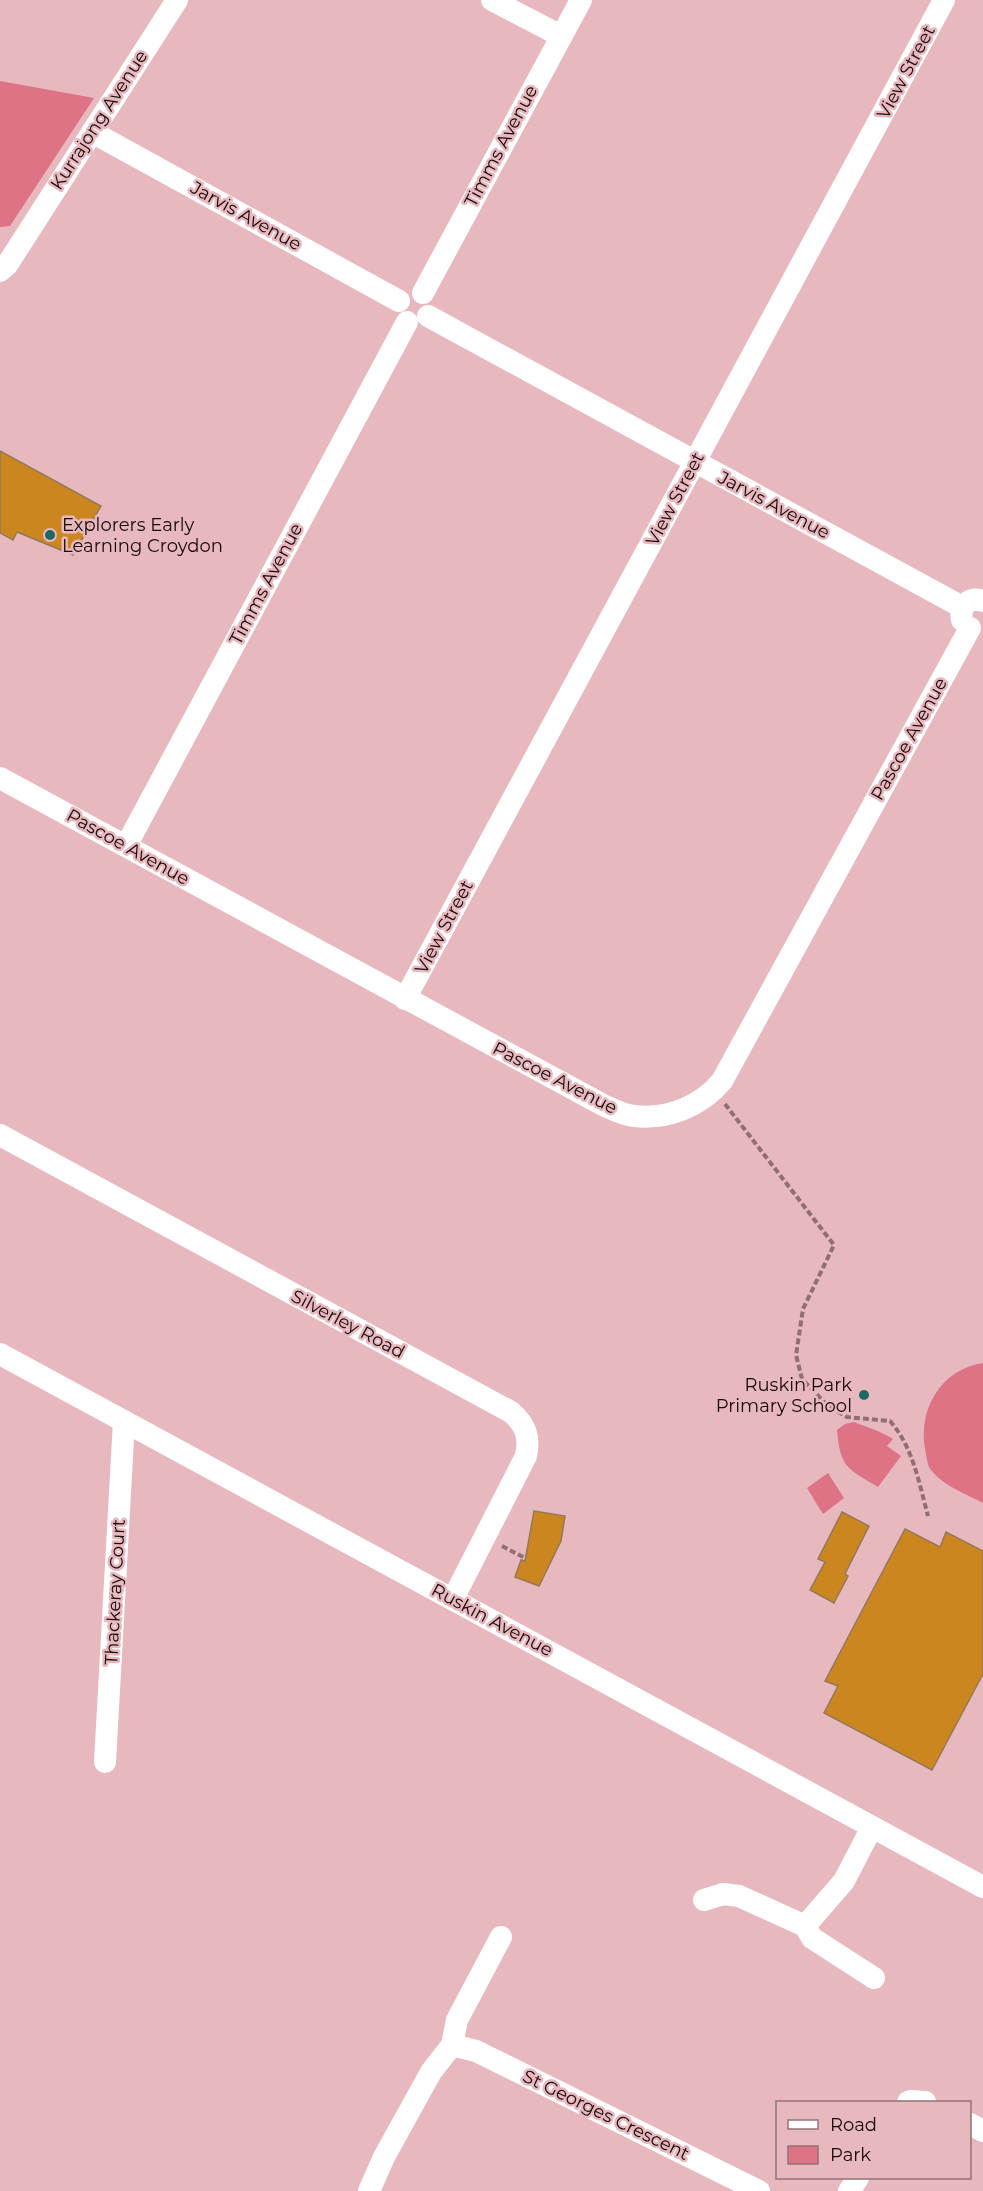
<svg xmlns="http://www.w3.org/2000/svg" width="983" height="2191" font-family="Montserrat,sans-serif">
	<style>
		.green { fill: #de7386 }
		.building { fill: #cc8620; stroke: #93785a; stroke-width: 1.5 }
		.lines { fill: none; stroke-linecap: round; stroke-linejoin: round }
		.path { stroke: #906e72; stroke-width: 4; stroke-dasharray: 6 3; stroke-linecap: butt }
		.minor { stroke: #fff; stroke-width: 22 }
		.poi-dot { fill: #1d6965; stroke: #e7b8be; stroke-width: 2 }
		.labels { text-anchor: middle; dominant-baseline: central; stroke-width: 5; stroke-linejoin: round; paint-order: stroke }
		.street-label { font-size: 18px; fill: #18090b; stroke: #e7b8be }
		.poi-label { font-size: 18px; fill: #18090b; stroke: #e7b8be; text-anchor: start }
	</style>
	<rect width="100%" height="100%" fill="#e7b8be"/>
	<g class="green">
		<polygon points="0,81 94,98 10,226 0,227"/>
		<path d="M983 1363V1503C966 1494 939 1484 929 1467 927 1462 926 1454 925 1449 918 1408 942 1369 983 1363Z"/>
		<path d="M854 1422C867 1427 882 1432 893 1439L887 1446 901 1456 878 1487C848 1469 840 1468 837 1430L845 1424Z"/>
		<polygon points="828,1473 844,1498 823,1514 807,1488"/>
	</g>
	<g class="building">
		<polygon points="0,451 101,506 73,555 17,532 13,540 0,533"/>
		<polygon points="534,1511 565,1516 561,1541 539,1586 515,1577 521,1560 525,1561"/>
		<polygon points="842,1512 869,1526 845,1574 848,1576 834,1603 810,1590 825,1562 818,1559"/>
		<polygon points="905,1529 940,1547 946,1532 983,1551 983,1674 932,1770 824,1713 838,1686 825,1681"/>
	</g>
	<g class="lines">
		<g class="path">
			<path d="M725 1104 834 1245 803 1309 796 1355 802 1379 828 1406 847 1417 890 1421C913 1447 919 1483 928 1516"/>
			<polyline points="502,1546 525,1558"/>
		</g>
		<g class="minor">
			<polyline points="492,0 561,36"/>
			<polyline points="92,132 399,301"/>
			<polyline points="0,271 7,265 177,0"/>
			<polyline points="423,293 581,0"/>
			<polyline points="428,316 962,607"/>
			<path d="M962 620C959 606 969 596 983 601"/>
			<path d="M0 778 603 1105C612 1109 623 1115 634 1116 668 1120 701 1106 722 1081L970 628"/>
			<polyline points="126,846 407,322"/>
			<polyline points="405,999 944,0"/>
			<path d="M0 1135 511 1412C526 1425 530 1437 526 1456L453 1599"/>
			<polyline points="0,1354 983,1887"/>
			<polyline points="105,1762 124,1421"/>
			<polyline points="704,1900 723,1894 739,1896 805,1926 812,1938 874,1978"/>
			<polyline points="805,1926 844,1881 872,1827"/>
			<polyline points="452,2045 476,2051 759,2191"/>
			<polyline points="908,2102 911,2101 925,2102"/>
			<polyline points="970,2124 983,2131"/>
			<polyline points="369,2191 384,2157 431,2072 452,2045 457,2020 501,1937"/>
			<polyline points="849,2191 858,2178"/>
		</g>
	</g>
	<g class="poi-dot">
		<circle cx="50" cy="535" r="6"/>
		<circle cx="864" cy="1395" r="6"/>
	</g>
	<g class="labels">
		<g class="street-label">
			<text transform="translate(906 72) rotate(-62)">View Street</text>
			<text transform="translate(99 120) rotate(-57)">Kurrajong Avenue</text>
			<text transform="translate(501 146) rotate(-62)">Timms Avenue</text>
			<text transform="translate(246 216) rotate(29)">Jarvis Avenue</text>
			<text transform="translate(675 499) rotate(-62)">View Street</text>
			<text transform="translate(774 505) rotate(28)">Jarvis Avenue</text>
			<text transform="translate(266 584) rotate(-62)">Timms Avenue</text>
			<text transform="translate(909 739) rotate(-61)">Pascoe Avenue</text>
			<text transform="translate(128 847) rotate(29)">Pascoe Avenue</text>
			<text transform="translate(444 927) rotate(-62)">View Street</text>
			<text transform="translate(555 1078) rotate(27)">Pascoe Avenue</text>
			<text transform="translate(348 1324) rotate(28)">Silverley Road</text>
			<text transform="translate(115 1592) rotate(-87)">Thackeray Court</text>
			<text transform="translate(492 1620) rotate(28)">Ruskin Avenue</text>
			<text transform="translate(606 2115) rotate(26)">St Georges Crescent</text>
		</g>
		<g class="poi-label">
			<text x="62" y="525">Explorers Early<tspan x="62" dy="21">Learning Croydon</tspan></text>
			<text x="852" y="1385" text-anchor="end">Ruskin Park<tspan x="852" dy="21">Primary School</tspan></text>
		</g>
	</g>
	<rect x="776" y="2101" width="195" height="78" fill="#e7b8be" stroke="#947276" stroke-width="1.5"/>
	<rect x="788" y="2120" width="30" height="9" fill="#ffffff" stroke="#947276" stroke-width="1.5"/>
	<text x="830" y="2131" font-size="18" fill="#18090b">Road</text>
	<rect x="788" y="2146" width="30" height="18" fill="#de7386" stroke="#947276" stroke-width="1.5"/>
	<text x="830" y="2161" font-size="18" fill="#18090b">Park</text>
</svg>
